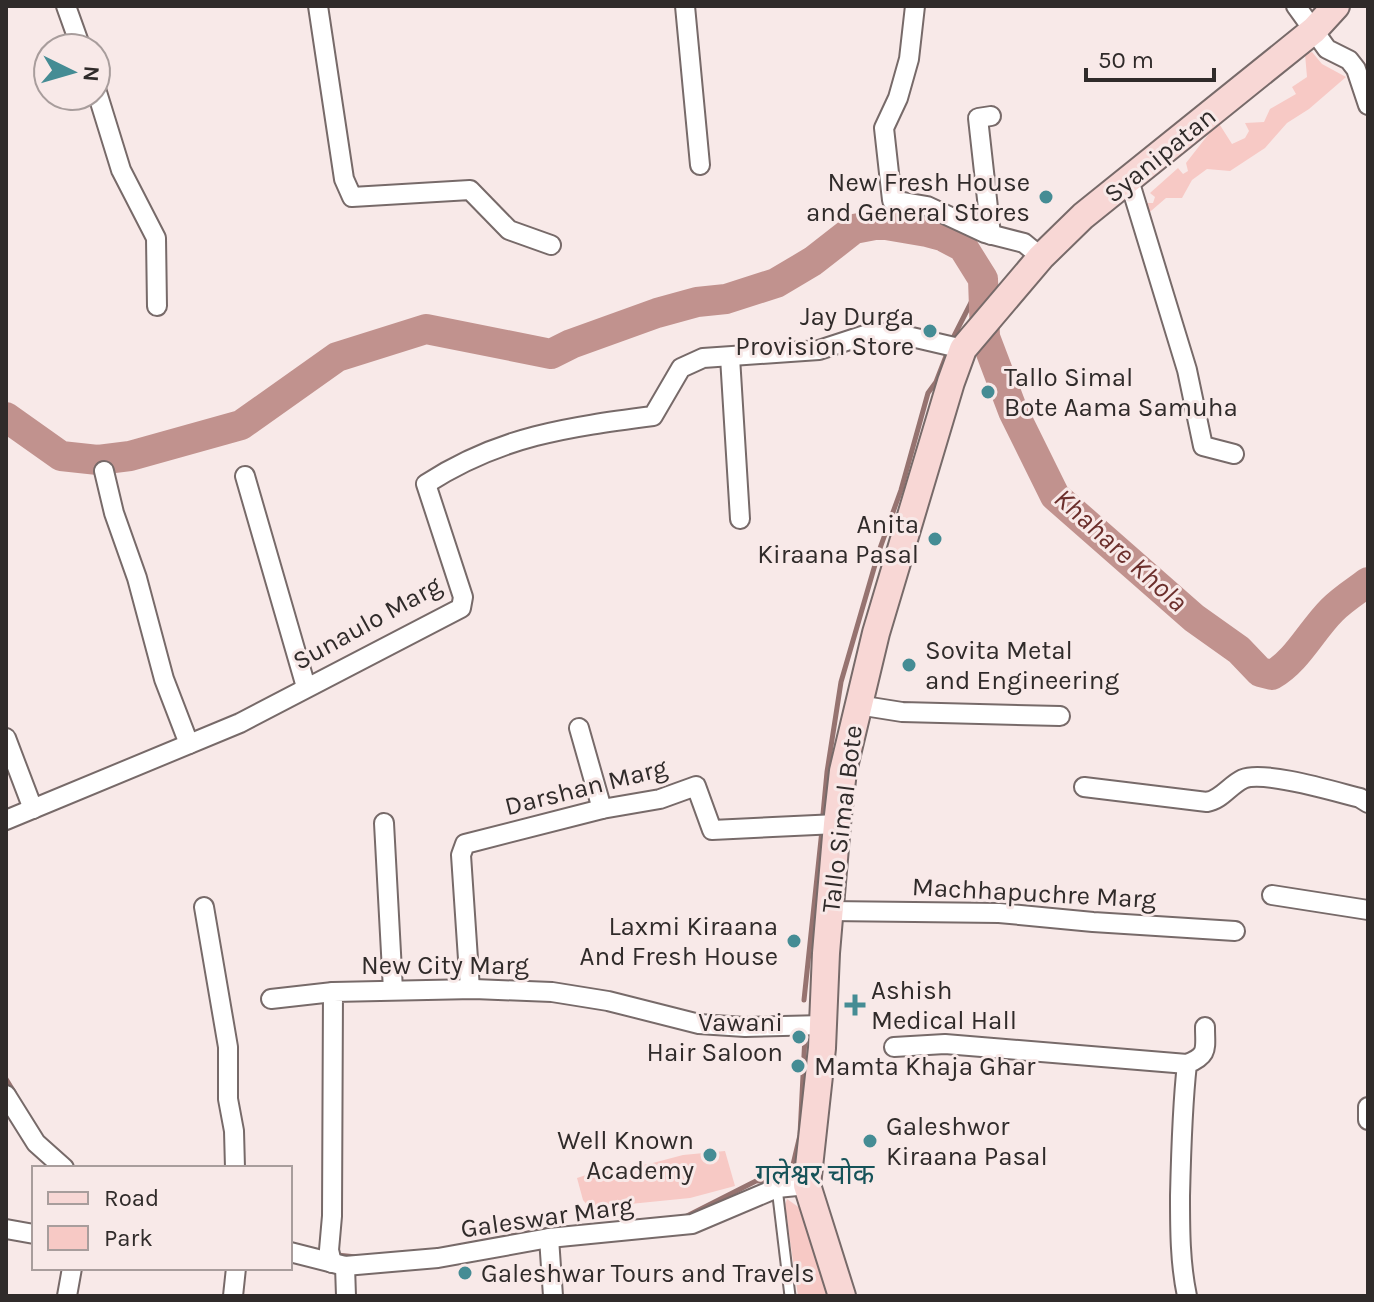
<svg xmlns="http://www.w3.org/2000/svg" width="1374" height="1302" font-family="Karla,'Noto Sans Devanagari',sans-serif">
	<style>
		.green { fill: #f7c9c5 }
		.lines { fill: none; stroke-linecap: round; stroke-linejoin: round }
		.stream { stroke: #967370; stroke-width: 5 }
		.river { stroke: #c1928e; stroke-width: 30 }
		.service-casing { stroke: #776a69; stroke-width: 13 }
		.minor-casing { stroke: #776a69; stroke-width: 22 }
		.secondary-casing { stroke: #776a69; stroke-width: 30 }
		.service { stroke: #fff; stroke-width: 9 }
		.minor { stroke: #fff; stroke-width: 18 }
		.secondary { stroke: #f8d7d5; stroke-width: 26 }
		.poi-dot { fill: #458c94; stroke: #f8e9e8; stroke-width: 3 }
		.labels { text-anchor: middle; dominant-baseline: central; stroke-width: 6; stroke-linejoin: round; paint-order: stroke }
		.street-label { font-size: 26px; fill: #302b2a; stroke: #f8e9e8 }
		.poi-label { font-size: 26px; fill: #302b2a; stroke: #f8e9e8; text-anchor: end }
		.water-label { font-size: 28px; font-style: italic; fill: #6c2f2c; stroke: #f8e9e8 }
		.neighbourhood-label { font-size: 28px; fill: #165258; stroke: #f8e9e8 }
	</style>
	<rect width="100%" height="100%" fill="#f8e9e8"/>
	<g class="green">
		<polygon points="1312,52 1322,64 1346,77 1309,109 1287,123 1265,148 1230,171 1207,169 1192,180 1182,198 1166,198 1144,217 1145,203 1153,203 1155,197 1150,193 1178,168 1183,174 1188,171 1186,163 1218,122 1232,144 1245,138 1249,131 1245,123 1264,122 1270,109 1296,94 1292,87 1307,77 1305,54"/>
		<polygon points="725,1151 735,1186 690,1198 590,1208 583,1200 577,1178 601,1170 649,1164 683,1155"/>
		<polygon points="787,1199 804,1211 830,1296 798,1296 785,1205"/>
	</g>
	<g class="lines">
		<g class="stream">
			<polyline points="953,338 983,279"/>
			<polyline points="823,814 827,772 841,682 879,551 901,490 928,393 936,382 948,351"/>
			<polyline points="804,1000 822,830"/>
			<polyline points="6,1079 14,1092"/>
			<polyline points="683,1218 756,1181 783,1180 791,1173 800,1135 805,1036"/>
			<polyline points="512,1236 550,1229"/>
			<polyline points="337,1255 356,1257"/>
		</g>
		<path class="river" d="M6 417 61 456 98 460 130 456 241 425 337 357 426 329 551 354 571 344 657 313 697 302 726 299 776 283 813 261 854 229 880 224 927 232 942 236 963 247 983 279 985 337 1013 411 1055 496 1194 618 1239 650 1260 672 1272 675C1297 661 1311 631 1332 610 1343 599 1356 591 1368 582"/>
		<defs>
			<polyline id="service" points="777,1188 790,1296"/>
			<g id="minor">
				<polyline points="66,6 81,48"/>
				<polyline points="318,6 344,179 352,197 470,190 509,230 551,245"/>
				<polyline points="685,6 700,165"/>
				<polyline points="915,6 909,59 898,98 884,128 892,200 927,206 985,233 1024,243 1041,257"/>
				<polyline points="1296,6 1327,49 1349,60 1356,69 1368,105"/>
				<polyline points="96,89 121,170 156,238 157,306"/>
				<polyline points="991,116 978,118 991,235"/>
				<polyline points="1129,180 1187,370 1203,446 1234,454"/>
				<polyline points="730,357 740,519"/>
				<polyline points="104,471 114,513 137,578 164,679 189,744"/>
				<polyline points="245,476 306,687"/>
				<polyline points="858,705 902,712 1060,716"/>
				<polyline points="579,728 602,809"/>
				<polyline points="6,738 33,809"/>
				<path d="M1084 787 1207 802C1221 800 1230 785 1243 779 1264 770 1336 792 1360 798L1368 803"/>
				<path d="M6 820 240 723 461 608 463 597 426 484C500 436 568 427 653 416L681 368 703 358 819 350 874 332 903 335 963 349"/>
				<polyline points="384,823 393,990"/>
				<polyline points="1272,895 1368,910"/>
				<polyline points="204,907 228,1047 228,1099 234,1131 235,1168"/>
				<polyline points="829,911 999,913 1093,922 1235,931"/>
				<polyline points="470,989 461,855 465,844 602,809 660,799 696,786 712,830 837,824"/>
				<polyline points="271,999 333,992"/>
				<polyline points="894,1047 945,1044 1187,1064"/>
				<polyline points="6,1095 36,1143 64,1168"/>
				<polyline points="1368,1107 1368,1120"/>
				<polyline points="6,1229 34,1234"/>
				<polyline points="549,1238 553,1296"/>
				<polyline points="290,1252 345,1266 438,1258 549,1238 692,1224 777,1188 807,1185"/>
				<polyline points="332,1263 329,1250 332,1216 333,992 474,989 552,992 608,1001 699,1024 745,1027 824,1025"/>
				<polyline points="345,1266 346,1296"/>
				<polyline points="67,1296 72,1268"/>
				<polyline points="233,1296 236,1268"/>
				<path d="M1187 1296C1180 1263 1180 1229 1180 1196 1181 1152 1182 1108 1187 1064 1209 1055 1205 1049 1205 1027"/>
			</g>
			<polyline id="secondary" points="842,1296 807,1185 822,1048 826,953 837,824 843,771 876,633 951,382 963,349 1041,257 1083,216 1314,30 1336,6"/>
		</defs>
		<use href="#service" class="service-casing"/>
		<use href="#minor" class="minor-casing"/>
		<use href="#secondary" class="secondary-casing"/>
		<use href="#service" class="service"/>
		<use href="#minor" class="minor"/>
		<use href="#secondary" class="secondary"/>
	</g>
	<g class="poi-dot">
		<circle cx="1046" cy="197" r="8"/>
		<circle cx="930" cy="331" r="8"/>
		<circle cx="988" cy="392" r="8"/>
		<circle cx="935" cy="539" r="8"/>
		<circle cx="909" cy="665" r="8"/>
		<circle cx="794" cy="941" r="8"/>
		<path d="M851 993h8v8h8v8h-8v8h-8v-8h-8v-8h8z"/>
		<circle cx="799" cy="1037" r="8"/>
		<circle cx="798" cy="1066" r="8"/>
		<circle cx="870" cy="1141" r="8"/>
		<circle cx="710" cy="1155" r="8"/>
		<circle cx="465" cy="1273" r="8"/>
	</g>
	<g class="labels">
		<g class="street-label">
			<text transform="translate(1160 155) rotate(-39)">Syanipatan</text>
			<text transform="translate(367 623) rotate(-29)">Sunaulo Marg</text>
			<text transform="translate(586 787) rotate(-14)">Darshan Marg</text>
			<text transform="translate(842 819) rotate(-83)">Tallo Simal Bote</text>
			<text transform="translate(1034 893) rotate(3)">Machhapuchre Marg</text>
			<text x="445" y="965">New City Marg</text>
			<text transform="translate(547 1217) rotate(-8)">Galeswar Marg</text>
		</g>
		<g class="poi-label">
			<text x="1030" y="182">New Fresh House<tspan x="1030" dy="30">and General Stores</tspan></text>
			<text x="914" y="316">Jay Durga<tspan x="914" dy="30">Provision Store</tspan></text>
			<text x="1004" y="377" text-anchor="start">Tallo Simal<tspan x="1004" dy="30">Bote Aama Samuha</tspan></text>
			<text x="919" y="524">Anita<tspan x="919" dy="30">Kiraana Pasal</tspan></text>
			<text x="925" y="650" text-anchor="start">Sovita Metal<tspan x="925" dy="30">and Engineering</tspan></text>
			<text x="778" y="926">Laxmi Kiraana<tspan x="778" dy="30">And Fresh House</tspan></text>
			<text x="871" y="990" text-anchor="start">Ashish<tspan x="871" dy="30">Medical Hall</tspan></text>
			<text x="783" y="1022">Vawani<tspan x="783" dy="30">Hair Saloon</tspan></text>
			<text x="814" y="1066" text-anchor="start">Mamta Khaja Ghar</text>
			<text x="886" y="1126" text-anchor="start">Galeshwor<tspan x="886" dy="30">Kiraana Pasal</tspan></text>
			<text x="694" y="1140">Well Known<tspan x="694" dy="30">Academy</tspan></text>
			<text x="481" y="1273" text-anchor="start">Galeshwar Tours and Travels</text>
		</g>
		<g class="water-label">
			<text transform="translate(1121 550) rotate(42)">Khahare Khola</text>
		</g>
		<g class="neighbourhood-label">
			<text x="815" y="1174">गलेश्वर चोक</text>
		</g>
	</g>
	<rect width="1374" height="1302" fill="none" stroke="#302b2a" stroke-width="16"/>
	<rect x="32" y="1166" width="260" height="104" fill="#f8e9e8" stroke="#a89d9c" stroke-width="2"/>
	<rect x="48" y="1192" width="40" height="12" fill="#f8d7d5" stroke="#a89d9c" stroke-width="2"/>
	<text x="104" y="1206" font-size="24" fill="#302b2a">Road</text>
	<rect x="48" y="1226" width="40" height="24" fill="#f7c9c5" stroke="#a89d9c" stroke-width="2"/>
	<text x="104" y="1246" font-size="24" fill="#302b2a">Park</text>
	<g transform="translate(72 72) rotate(95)"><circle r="38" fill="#f8e9e8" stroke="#a89d9c" stroke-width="2"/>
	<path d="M0-6L14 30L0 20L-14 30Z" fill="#458c94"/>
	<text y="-12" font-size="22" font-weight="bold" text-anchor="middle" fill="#302b2a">N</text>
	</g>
	<path d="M1086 68v12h128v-12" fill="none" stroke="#302b2a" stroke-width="4"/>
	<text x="1098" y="68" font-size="24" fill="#302b2a" stroke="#f8e9e8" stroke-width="6" paint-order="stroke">50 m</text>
</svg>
